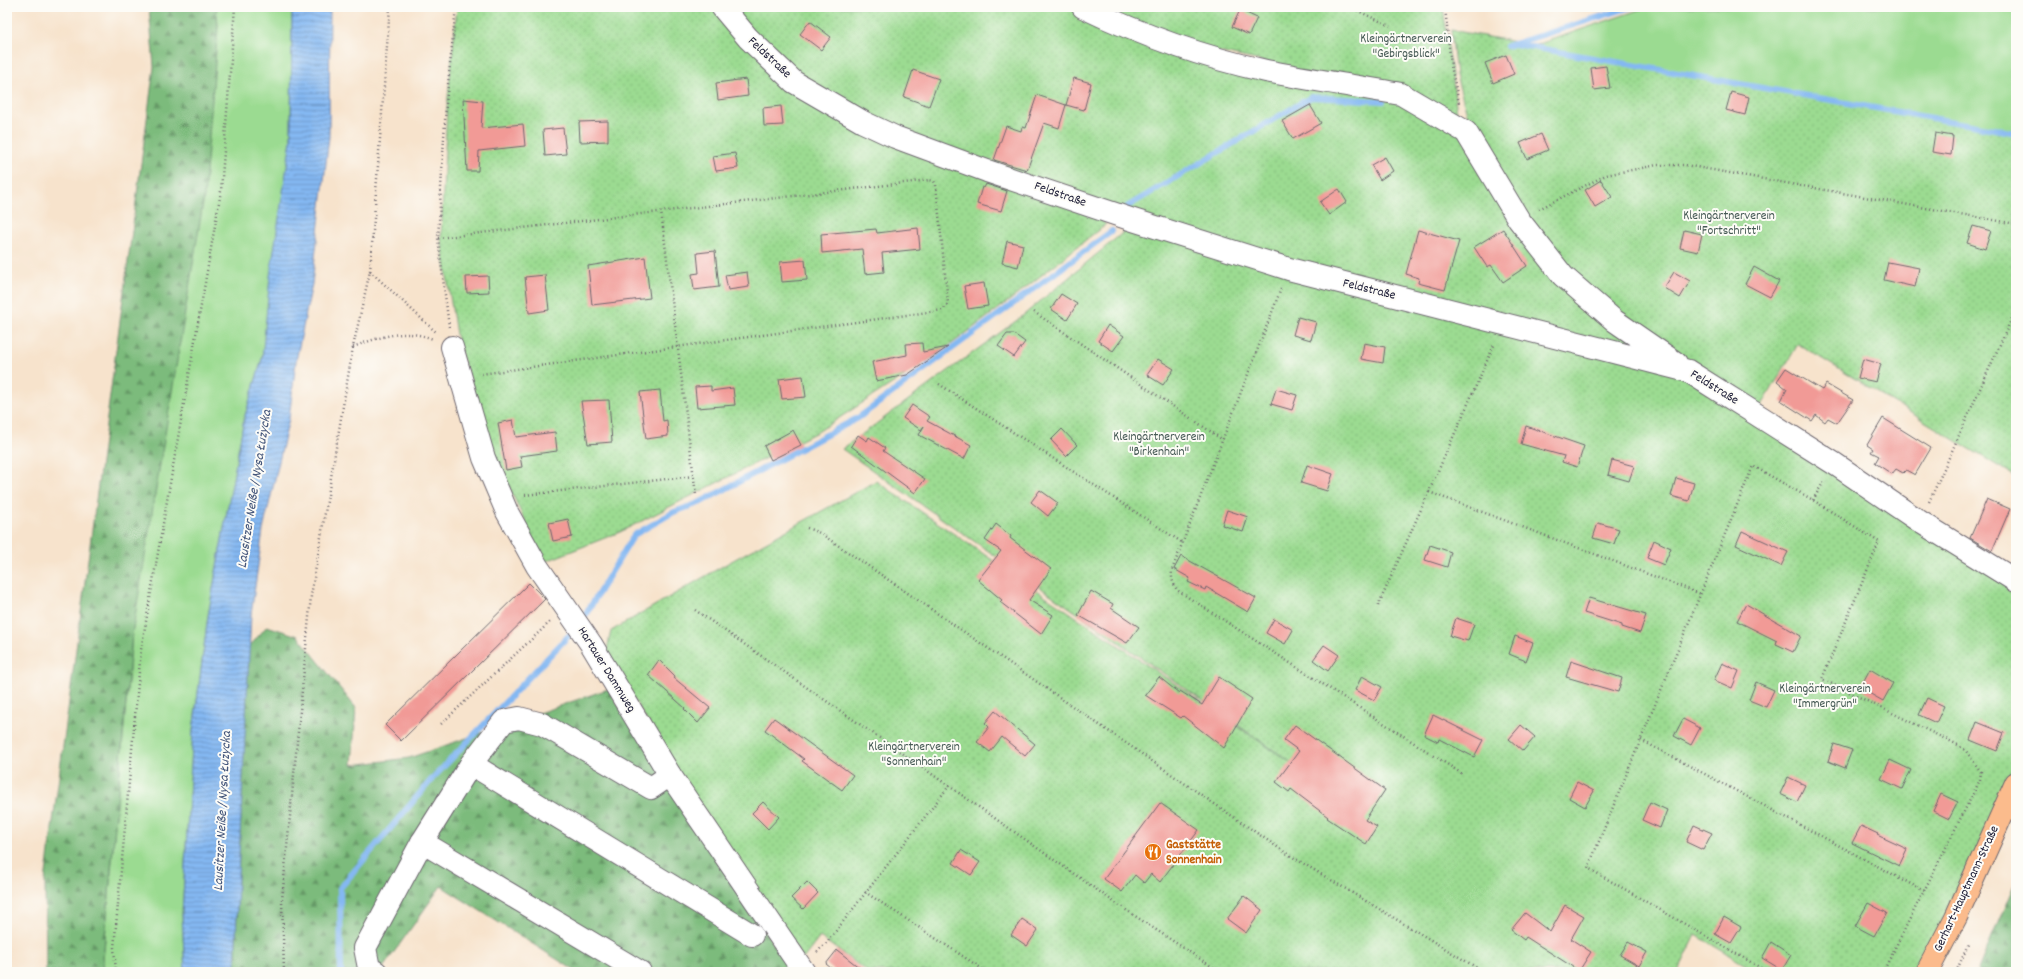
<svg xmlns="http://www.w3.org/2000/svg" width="2023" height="979" font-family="Dekko,sans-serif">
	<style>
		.grass { fill: #9bdb91; stroke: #5e7e66 }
		.forest { fill: url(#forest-firs); stroke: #4f6e5b }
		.garden { fill: url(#garden-dots); stroke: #5e7e66 }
		.water { fill: url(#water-rules); stroke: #536d96 }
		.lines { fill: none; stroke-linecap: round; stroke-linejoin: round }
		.stream { stroke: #84b8f2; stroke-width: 6 }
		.building { fill: #f19a96 }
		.minor-casing { stroke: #6d666e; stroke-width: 24 }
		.major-casing { stroke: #6d666e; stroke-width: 24 }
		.path { stroke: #6d666e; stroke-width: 2.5; stroke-dasharray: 1 3; stroke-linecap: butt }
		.minor { stroke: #fff; stroke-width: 22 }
		.major { stroke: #fbbb8c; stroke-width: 22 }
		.labels { text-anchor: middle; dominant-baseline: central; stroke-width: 4; stroke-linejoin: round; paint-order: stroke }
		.park-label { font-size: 13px; fill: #465a55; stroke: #fdfcf7 }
		.street-label { font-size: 13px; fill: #22223b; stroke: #fdfcf7 }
		.food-label { font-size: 13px; font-weight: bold; fill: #c56008; stroke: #fdfcf7; text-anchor: start }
		.water-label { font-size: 14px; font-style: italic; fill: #44567b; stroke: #fdfcf7 }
	</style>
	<defs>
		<pattern id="forest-firs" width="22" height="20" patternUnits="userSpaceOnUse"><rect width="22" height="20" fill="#7cbb7b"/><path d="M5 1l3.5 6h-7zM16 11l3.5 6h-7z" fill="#659866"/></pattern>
		<pattern id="garden-dots" width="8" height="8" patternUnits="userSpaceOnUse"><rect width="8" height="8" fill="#9bdb91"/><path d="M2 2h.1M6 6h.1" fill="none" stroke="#85bc7e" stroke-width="1.8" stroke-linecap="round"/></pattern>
		<pattern id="water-rules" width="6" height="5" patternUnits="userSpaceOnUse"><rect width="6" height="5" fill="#84b8f2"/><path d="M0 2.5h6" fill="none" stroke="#6c95c5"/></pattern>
	</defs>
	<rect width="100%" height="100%" fill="#fdfcf7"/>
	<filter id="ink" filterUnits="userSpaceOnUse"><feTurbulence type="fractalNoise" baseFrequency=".025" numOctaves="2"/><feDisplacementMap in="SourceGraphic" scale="8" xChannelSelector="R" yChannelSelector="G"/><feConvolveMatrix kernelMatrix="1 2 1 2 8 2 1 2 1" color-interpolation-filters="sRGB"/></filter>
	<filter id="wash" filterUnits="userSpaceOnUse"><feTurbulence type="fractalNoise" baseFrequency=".012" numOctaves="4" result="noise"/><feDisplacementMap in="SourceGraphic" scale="16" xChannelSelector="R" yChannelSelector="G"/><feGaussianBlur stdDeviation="0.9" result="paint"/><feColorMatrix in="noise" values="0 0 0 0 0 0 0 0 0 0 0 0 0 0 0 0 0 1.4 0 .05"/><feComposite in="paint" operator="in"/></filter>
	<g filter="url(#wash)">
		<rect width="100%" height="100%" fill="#f7e3cc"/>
		<g class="grass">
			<polygon points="216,7 292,7 291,140 262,359 244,419 208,616 193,731 182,914 185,972 102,972 132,635 218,26"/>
			<polygon points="1647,7 2007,7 2016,9 2016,134 1533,46"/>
		</g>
		<g class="forest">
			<polygon points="149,7 216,7 218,26 204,197 132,635 102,972 46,972 45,881 154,67"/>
			<polygon points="267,626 298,636 356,708 352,765 409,758 608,689 792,972 577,972 441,886 380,972 235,972 238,876 249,647"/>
			<polygon points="2016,880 2016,972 1977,972"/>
		</g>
		<g class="garden">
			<polygon points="457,7 717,7 801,91 1092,214 1106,224 1014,297 938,354 819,431 620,532 544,562 496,459 457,341 441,238 447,107"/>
			<polygon points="728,7 1069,7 1184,51 1403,99 1462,136 1515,222 1667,363 1284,264 897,133 808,86"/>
			<polygon points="1092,7 1443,7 1458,120 1271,63 1186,45"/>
			<polygon points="1451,30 2016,134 2016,477 1798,344 1758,412 1568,274 1520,214 1470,124 1456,75"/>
			<polygon points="1132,225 1686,376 2016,589 2016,767 1952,913 1918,972 1757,972 1696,935 1678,972 868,972 820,937 803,959 676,768 606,654 611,631 728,563 876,481 1315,779 842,449 1020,318"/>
		</g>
		<polygon class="water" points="292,7 330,7 329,137 312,284 296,361 289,419 263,530 251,615 238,876 235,972 185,972 182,914 193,731 208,616 244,419 262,359 270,276 291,140"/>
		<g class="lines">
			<g class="stream">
				<polyline points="1515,44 2016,133"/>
				<polyline points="1507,46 1631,7"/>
				<polyline points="1128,206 1311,97 1383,101"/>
				<polyline points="581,622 634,535 674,512 699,503 858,418 1112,231"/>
				<polyline points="341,972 340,888 432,779 575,629"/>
			</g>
		</g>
		<g id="blocks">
			<g class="building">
				<polygon points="1240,10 1257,18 1249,35 1232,27"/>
				<polygon points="810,21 831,37 821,50 800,34"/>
				<polygon points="1506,55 1514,74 1493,83 1485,63"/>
				<polygon points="1606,66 1610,88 1594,90 1591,68"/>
				<polygon points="913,70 939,79 929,106 904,97"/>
				<polygon points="1074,78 1091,83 1084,110 1066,105"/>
				<polygon points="746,79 748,96 718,100 716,83"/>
				<polygon points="1731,92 1749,97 1745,115 1726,110"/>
				<polygon points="1037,95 1066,105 1059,128 1044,123 1027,170 994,160 1006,126 1021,131 1022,127 1026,128"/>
				<polygon points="463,99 483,101 481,128 523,124 525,146 479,151 478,171 467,171"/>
				<polygon points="1310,105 1321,123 1293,139 1282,121"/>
				<polygon points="781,106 783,125 764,126 763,108"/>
				<polygon points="608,121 608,141 580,142 579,122"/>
				<polygon points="563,128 566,154 545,156 543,130"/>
				<polygon points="1935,133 1953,136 1951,155 1932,152"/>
				<polygon points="1541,134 1548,150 1527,159 1520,143"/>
				<polygon points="735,153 738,168 716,171 713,156"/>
				<polygon points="1385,157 1393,171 1380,180 1371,165"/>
				<polygon points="1601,180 1612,197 1595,207 1585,190"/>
				<polygon points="986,184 1007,191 1001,211 977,204 982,187 984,188"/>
				<polygon points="1339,189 1347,202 1329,215 1320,202"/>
				<polygon points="1973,226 1991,231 1985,249 1967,243"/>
				<polygon points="918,228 920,249 882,253 884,272 865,274 862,249 822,253 821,234 876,229 877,233"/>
				<polygon points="1503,229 1527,266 1503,282 1491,265 1487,267 1474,247"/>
				<polygon points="1418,230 1459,241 1445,290 1418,283 1419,278 1406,274"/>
				<polygon points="1684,230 1702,234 1698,252 1680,248"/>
				<polygon points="1007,241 1023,245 1018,267 1002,263"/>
				<polygon points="715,251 719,287 694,290 692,274 699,273 697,253"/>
				<polygon points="645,257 650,298 592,305 588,266"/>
				<polygon points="805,260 807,280 782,282 780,262"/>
				<polygon points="1888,262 1919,268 1915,287 1884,280"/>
				<polygon points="1754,267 1779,281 1770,297 1745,284"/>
				<polygon points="747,272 749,287 728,290 725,275"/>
				<polygon points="1674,272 1690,281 1680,298 1664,288"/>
				<polygon points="545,275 549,310 529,313 525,277"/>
				<polygon points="488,276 489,292 467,293 466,277"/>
				<polygon points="984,283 988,306 968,309 964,286"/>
				<polygon points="1061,294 1077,304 1067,320 1051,309"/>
				<polygon points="1298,317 1316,322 1311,340 1293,335"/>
				<polygon points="1108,325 1124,336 1113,351 1098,341"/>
				<polygon points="1007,334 1014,334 1025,342 1014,357 998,346"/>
				<polygon points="922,343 923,352 948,347 907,375 876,381 872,362 907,355 906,344"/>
				<polygon points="1364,343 1385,347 1383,363 1361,359"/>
				<polygon points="1158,359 1174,369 1163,385 1147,375"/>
				<polygon points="1863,359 1881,364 1876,382 1858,378"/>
				<polygon points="1786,368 1822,390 1826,384 1853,400 1837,423 1828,418 1825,422 1816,415 1812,421 1781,401 1787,389 1777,381"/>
				<polygon points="803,376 806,397 782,399 779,379"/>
				<polygon points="711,386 711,391 733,388 735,405 697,408 695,387"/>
				<polygon points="1276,389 1297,395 1292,410 1271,404"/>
				<polygon points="660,390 663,421 667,420 668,436 646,439 640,392"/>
				<polygon points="609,400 612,442 588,444 581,401"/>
				<polygon points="912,405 930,417 927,421 971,445 964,459 919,435 924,426 921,430 903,418"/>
				<polygon points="1883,418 1931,448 1915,475 1906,470 1903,473 1896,469 1892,474 1875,463 1879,456 1871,452 1873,449 1867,445"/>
				<polygon points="513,420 516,437 555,432 557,451 520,456 522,467 506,470 498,423"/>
				<polygon points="1526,426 1584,446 1577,467 1562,462 1564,456 1521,444"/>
				<polygon points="1062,429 1077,445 1066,456 1051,440"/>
				<polygon points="793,430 801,445 771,460 764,446"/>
				<polygon points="858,435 867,441 869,437 885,448 883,451 925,479 915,493 851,446"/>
				<polygon points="1612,460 1634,466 1629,481 1608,475"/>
				<polygon points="1307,465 1333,474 1327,491 1301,483"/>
				<polygon points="1676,478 1694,483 1689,501 1671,496"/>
				<polygon points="1040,490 1058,503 1048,516 1031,502"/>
				<polygon points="1987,499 2010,509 1992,551 1970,538"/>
				<polygon points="1227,510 1248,517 1243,532 1222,525"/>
				<polygon points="568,519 572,537 553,541 549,523"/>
				<polygon points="1598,523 1619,529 1614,544 1593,538"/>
				<polygon points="996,524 1011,536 1010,538 1051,569 1029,600 1053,615 1041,634 1000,602 1002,600 978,580 1001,551 985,540"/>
				<polygon points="1742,531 1788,552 1781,566 1736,545"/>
				<polygon points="1654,540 1671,548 1664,565 1647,558"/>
				<polygon points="1430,545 1451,552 1447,567 1425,560"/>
				<polygon points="1181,556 1256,598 1248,612 1206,587 1205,590 1188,582 1190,578 1174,569"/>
				<polygon points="529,583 545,599 401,741 385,725"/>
				<polygon points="1091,591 1113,604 1111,608 1139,627 1127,643 1078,615"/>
				<polygon points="1589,598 1646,615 1640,633 1622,627 1622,625 1584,613"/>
				<polygon points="1746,604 1801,636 1793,652 1776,644 1777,641 1737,621"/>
				<polygon points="1456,618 1474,624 1468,641 1450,636"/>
				<polygon points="1274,619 1293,630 1285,644 1266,633"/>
				<polygon points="1515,636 1533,643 1526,661 1509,654"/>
				<polygon points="1324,645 1339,655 1328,671 1313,660"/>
				<polygon points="659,660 675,676 674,678 710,708 698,723 684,709 685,708 648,675"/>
				<polygon points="1571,661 1622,678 1618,692 1566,677"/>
				<polygon points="1722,663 1739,671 1732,688 1714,680"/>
				<polygon points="1870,669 1893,683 1883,701 1860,688"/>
				<polygon points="1362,676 1382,687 1374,700 1355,690"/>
				<polygon points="1159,677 1179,693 1180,691 1202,705 1219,677 1252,699 1224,748 1183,716 1181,718 1145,695"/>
				<polygon points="1756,682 1774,690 1766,707 1749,700"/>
				<polygon points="1927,698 1944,706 1936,723 1919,715"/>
				<polygon points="995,711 1035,744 1025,756 1002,737 990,752 977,742 989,727 985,723"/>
				<polygon points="1433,715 1483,740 1474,757 1439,739 1438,742 1424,735"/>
				<polygon points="774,718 853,775 842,790 802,761 804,759 765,730"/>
				<polygon points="1683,719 1700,728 1691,745 1674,736"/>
				<polygon points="1977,722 2004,733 1997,751 1970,740"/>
				<polygon points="1295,725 1385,790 1365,820 1377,827 1366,844 1327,818 1328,817 1291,789 1289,792 1276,782 1299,751 1284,740"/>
				<polygon points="1521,725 1535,737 1523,751 1509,739"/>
				<polygon points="1834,744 1852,750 1845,768 1828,761"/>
				<polygon points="1890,760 1911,770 1902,789 1881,779"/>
				<polygon points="1788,777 1805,785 1797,802 1780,794"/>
				<polygon points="1577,782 1594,791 1585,807 1569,798"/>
				<polygon points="1941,794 1958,802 1949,819 1933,811"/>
				<polygon points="763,802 779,817 768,829 752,813"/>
				<polygon points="1650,802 1667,810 1660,828 1642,820"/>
				<polygon points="1160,803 1199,830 1160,882 1151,874 1144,883 1135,875 1122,892 1104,879"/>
				<polygon points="1694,825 1712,833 1703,850 1686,842"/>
				<polygon points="1861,826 1878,834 1877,835 1907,849 1899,866 1852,843"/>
				<polygon points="961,850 980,862 971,875 953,863"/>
				<polygon points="807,882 818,893 803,909 791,898"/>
				<polygon points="1244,896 1262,910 1246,933 1227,919"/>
				<polygon points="1868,903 1887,913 1874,936 1855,926"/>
				<polygon points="1565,905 1584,916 1571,939 1591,952 1579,971 1526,937 1524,940 1511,930 1525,913 1550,932"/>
				<polygon points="1724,917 1741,927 1731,943 1715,934"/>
				<polygon points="1022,919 1038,930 1027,946 1011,935"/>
				<polygon points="1628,942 1647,952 1639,966 1620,955"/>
				<polygon points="1771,942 1791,955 1782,970 1762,958"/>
				<polygon points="837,950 865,972 836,972 826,964"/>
			</g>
		</g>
	</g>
	<g filter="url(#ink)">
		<use href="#blocks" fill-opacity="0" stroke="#6d666e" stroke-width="1"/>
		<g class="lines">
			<defs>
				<g id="minor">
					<polyline points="722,7 748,38 794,82 863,122 895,137 987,171 1130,219 1289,269 1688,371 1835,464 1919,521 2016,581"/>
					<path d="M1083 7C1141 35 1203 57 1266 71 1311 80 1357 86 1401 94L1466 132 1519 220 1563 276 1615 321 1676 363"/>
					<polyline points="452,347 484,458 507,512 537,566 591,644 670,775 804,972"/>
					<polyline points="471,764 752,935"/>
					<polyline points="422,842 640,972"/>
					<polyline points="376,972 369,968 365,948 422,842 471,764 504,721 519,718 542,724 651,788 670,775"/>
				</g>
				<polyline id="major" points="1927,972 1956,917 2016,783"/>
			</defs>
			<use href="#minor" class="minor-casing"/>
			<use href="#major" class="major-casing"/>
			<g class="path">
				<polyline points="1350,7 1390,26"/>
				<polyline points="1445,7 1451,66 1459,103"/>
				<polyline points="1539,209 1606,175 1657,165 1685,165 2016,224"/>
				<polyline points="661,211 696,495"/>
				<polyline points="438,238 929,180 934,181 936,185 948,303 943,310 481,374"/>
				<polyline points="370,271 437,333"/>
				<path d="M1281 289 1172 570C1171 578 1173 583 1177 590L1464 775"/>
				<polyline points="1034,312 1223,440"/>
				<polyline points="449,327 438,238 446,104 456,7"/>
				<path d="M353 347C379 337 405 328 433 339"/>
				<polyline points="939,384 1183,543"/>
				<polyline points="1429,492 1701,594"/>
				<polyline points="525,495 694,476"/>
				<polyline points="1813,500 1824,481"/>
				<polyline points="1929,502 2016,309"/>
				<polyline points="807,528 820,533 845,550 1286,853 1484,972"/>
				<polyline points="1378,606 1495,343"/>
				<polyline points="695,610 949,786"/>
				<polyline points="441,724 551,621"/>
				<polyline points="1641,740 1924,891"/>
				<polyline points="865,892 987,972"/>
				<polyline points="817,952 828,941 949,786 1117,904 1220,972"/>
				<polyline points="116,972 114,948 141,650 221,191 235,7"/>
				<polyline points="284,972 282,900 311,596 353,347 370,271 390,7"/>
				<polyline points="1768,972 1588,868 1753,466 1813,500 1879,542 1822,679 1958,745 1966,751 1981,772 1980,780 1883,972"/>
				<polyline points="1956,972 1969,943"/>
			</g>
			<use href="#minor" class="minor"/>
			<use href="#major" class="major"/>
		</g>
	</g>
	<defs>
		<symbol id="restaurant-disc" viewBox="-11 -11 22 22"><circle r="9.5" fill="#e8710a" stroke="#fdfcf7"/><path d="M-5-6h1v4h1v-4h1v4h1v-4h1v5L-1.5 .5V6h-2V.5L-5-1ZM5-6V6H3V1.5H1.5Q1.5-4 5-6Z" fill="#fff"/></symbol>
	</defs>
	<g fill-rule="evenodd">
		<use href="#restaurant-disc" x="1143" y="842" width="20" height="20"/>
	</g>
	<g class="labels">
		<g class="park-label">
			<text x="1406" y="39">Kleingärtnerverein<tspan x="1406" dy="15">"Gebirgsblick"</tspan></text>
			<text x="1729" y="216">Kleingärtnerverein<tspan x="1729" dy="15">"Fortschritt"</tspan></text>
			<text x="1159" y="437">Kleingärtnerverein<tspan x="1159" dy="15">"Birkenhain"</tspan></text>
			<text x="1825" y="689">Kleingärtnerverein<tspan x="1825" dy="15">"Immergrün"</tspan></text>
			<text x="914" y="747">Kleingärtnerverein<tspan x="914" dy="15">"Sonnenhain"</tspan></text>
		</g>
		<g class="street-label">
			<text transform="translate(769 58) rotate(43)">Feldstraße</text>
			<text transform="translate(1060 195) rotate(19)">Feldstraße</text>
			<text transform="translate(1369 290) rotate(14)">Feldstraße</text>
			<text transform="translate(1714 388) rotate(32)">Feldstraße</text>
			<text transform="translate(606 670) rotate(58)">Hartauer Dammweg</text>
			<text transform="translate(1967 889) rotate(-65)">Gerhart-Hauptmann-Straße</text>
		</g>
		<g class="food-label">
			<text x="1166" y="845">Gaststätte<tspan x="1166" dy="15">Sonnenhain</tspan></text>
		</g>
		<g class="water-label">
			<text transform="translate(255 489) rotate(-81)">Lausitzer Neiße / Nysa Łużycka</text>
			<text transform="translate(223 811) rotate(-87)">Lausitzer Neiße / Nysa Łużycka</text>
		</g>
	</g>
	<rect width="2023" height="979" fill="none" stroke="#fdfcf7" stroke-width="24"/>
</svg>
